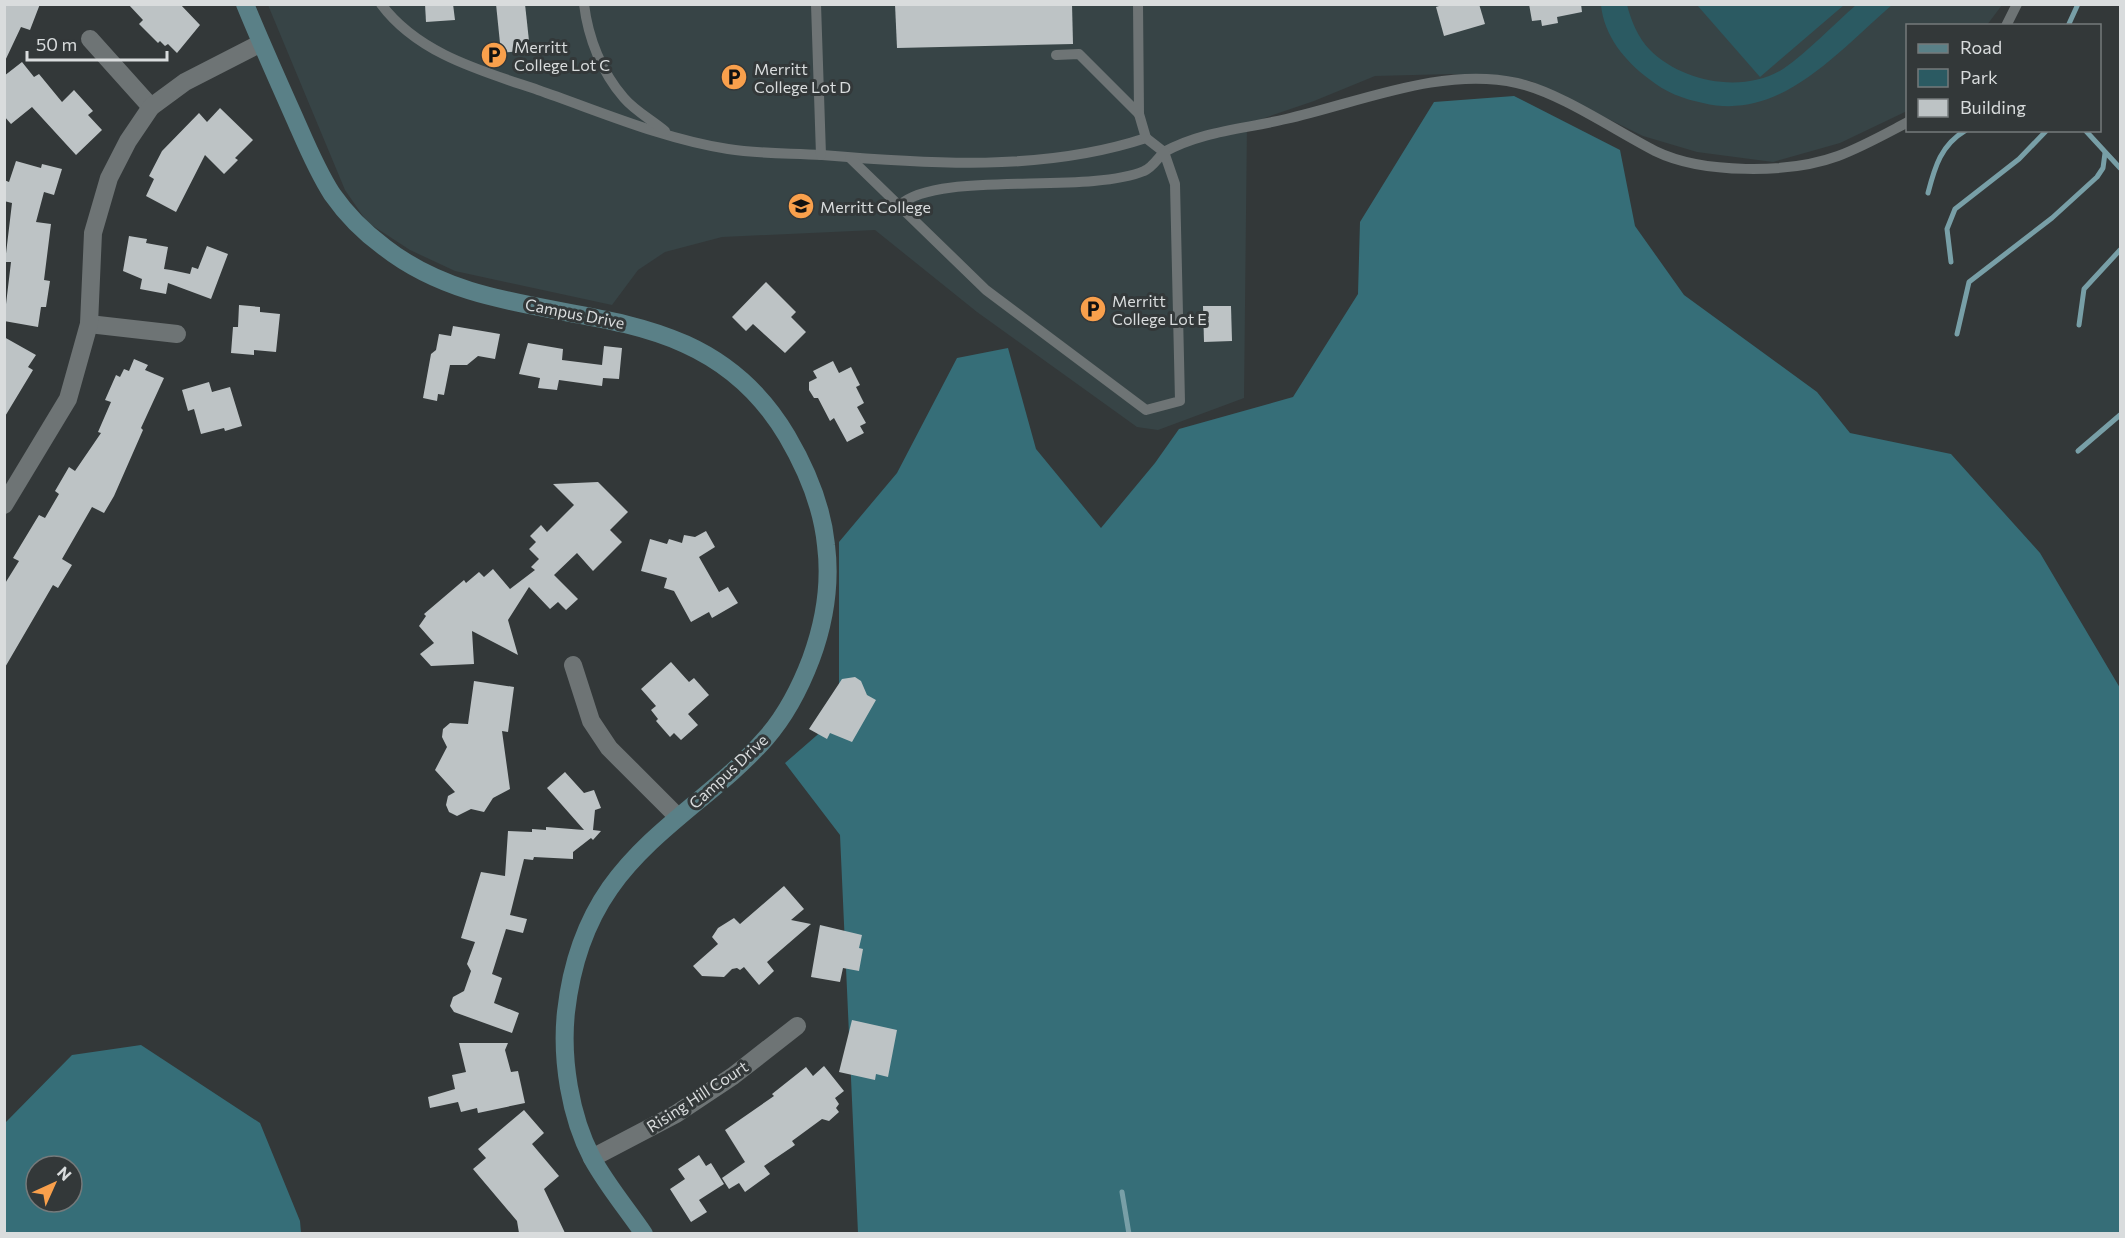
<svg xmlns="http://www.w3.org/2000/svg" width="2125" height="1238" font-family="Commissioner,sans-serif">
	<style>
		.built { fill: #374446 }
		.green { fill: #2b5a62 }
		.forest { fill: #366e78; fill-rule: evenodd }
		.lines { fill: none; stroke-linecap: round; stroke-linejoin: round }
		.stream { stroke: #789fa7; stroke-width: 5 }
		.building { fill: #bdc3c5 }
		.lane { stroke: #6e7475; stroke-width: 10 }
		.street { stroke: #6e7475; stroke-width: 18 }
		.secondary { stroke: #5a8087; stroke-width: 18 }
		.labels { text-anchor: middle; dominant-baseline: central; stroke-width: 6; stroke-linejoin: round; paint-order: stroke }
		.poi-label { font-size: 16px; fill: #d9dcdd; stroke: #333839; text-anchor: start }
		.street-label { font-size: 16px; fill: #d9dcdd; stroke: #333839 }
	</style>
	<rect width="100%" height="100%" fill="#333839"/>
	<polygon class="built" points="268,5 2002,5 1987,25 1908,26 1907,111 1840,143 1773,162 1697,152 1643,136 1531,81 1452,74 1375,76 1314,101 1247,124 1244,398 1158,430 1137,427 977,312 875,230 722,237 665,252 638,270 612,305 455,271 410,250 367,222 345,190"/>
	<g class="green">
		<path d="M1601 5H1627C1631 20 1638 38 1650 50 1682 82 1743 94 1783 69 1809 51 1833 25 1856 5H1892C1838 51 1781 122 1703 103 1683 99 1665 92 1649 79 1625 61 1604 36 1601 5Z"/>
		<polygon points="1697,5 1844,5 1760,77"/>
	</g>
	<g class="forest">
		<polygon points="1514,96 1620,150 1635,226 1684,295 1817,392 1850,433 1951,454 2040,553 2120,688 2120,1233 858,1233 840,835 785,763 839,716 839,542 897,473 957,358 1008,348 1036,449 1101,528 1155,463 1179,429 1293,397 1358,294 1360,222 1434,102"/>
		<path d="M141 1045 260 1123 300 1221 301 1233H5V1123L72 1055ZM36 1166H72V1202H36Z"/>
	</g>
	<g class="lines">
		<g class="stream">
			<polyline points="2068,26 2078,4"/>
			<polyline points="2085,130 2120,168"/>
			<path d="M1928 193C1935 166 1941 145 1966 130"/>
			<polyline points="1951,262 1947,229 1955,209 2019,159 2047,130"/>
			<polyline points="2079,325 2084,289 2120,250"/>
			<polyline points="1957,334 1969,282 2052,218 2097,177 2103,168 2105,153"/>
			<polyline points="2078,451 2120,415"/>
			<polyline points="1122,1192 1129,1234"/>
		</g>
	</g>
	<g class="building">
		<polygon points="4,4 40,4 30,30 21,27 4,63"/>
		<polygon points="128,4 180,4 200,25 177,53 168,44 165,46 160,41 158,43 139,24 143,20"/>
		<polygon points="425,4 453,4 455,20 426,22"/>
		<polygon points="496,4 525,4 530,50 501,53"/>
		<polygon points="895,4 1072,4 1073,44 897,48"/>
		<polygon points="1445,4 1479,4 1485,24 1444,36 1436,7"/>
		<polygon points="1529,4 1581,4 1582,12 1557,17 1558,23 1542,26 1541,20 1532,21"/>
		<polygon points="22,62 34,77 39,74 62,102 74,90 93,111 88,115 102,130 76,155 32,107 11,124 4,116 4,76"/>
		<polygon points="220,108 253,140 235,158 238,160 224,174 205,155 176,212 146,196 154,179 149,176 162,151 199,113 207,122"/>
		<polygon points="16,161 41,168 42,164 62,169 54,195 44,192 36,222 51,224 44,280 50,281 46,307 41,307 38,327 4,321 11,262 5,262 12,203 4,201 4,180 9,182"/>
		<polygon points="129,236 147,239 146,243 168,247 164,269 171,270 190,274 192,267 198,269 207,246 228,254 211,299 168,283 166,294 140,289 142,279 123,271"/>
		<polygon points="766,282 796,312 791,317 806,332 785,353 753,324 746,331 732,317"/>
		<polygon points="239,305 260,307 260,312 280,314 276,352 254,350 254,355 231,353 233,327 238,327"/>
		<polygon points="1203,306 1231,306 1232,341 1204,342"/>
		<polygon points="453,326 500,334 495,359 478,356 467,365 450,365 444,395 438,394 437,401 423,398 431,354 436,350 439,334 451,336"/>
		<polygon points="4,337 36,355 28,367 33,370 4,418"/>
		<polygon points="528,343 563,349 562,360 602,365 604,346 622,348 619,379 603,378 602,386 559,380 557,390 538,388 540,378 519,374"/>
		<polygon points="134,359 148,365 145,370 164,378 141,428 143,430 114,496 104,513 92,507 62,559 72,565 58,588 53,585 4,669 4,585 19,561 13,558 39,515 45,518 59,494 55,491 69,467 75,471 101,433 98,432 111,402 105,400 116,375 120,377 124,369 129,371"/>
		<polygon points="833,361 839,373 851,367 860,385 856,387 864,403 857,407 866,423 860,426 864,433 847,442 834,418 830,421 818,398 814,398 809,390 809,382 817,378 813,371"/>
		<polygon points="209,382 212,392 230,387 242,426 225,431 224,428 201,434 194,409 188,411 182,390"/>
		<polygon points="598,482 628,512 610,530 622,542 593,571 577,553 554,575 578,599 566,610 558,602 550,609 529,587 508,620 518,655 472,631 474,664 431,666 420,654 434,643 419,626 426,616 424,614 464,580 466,583 479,572 484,577 493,569 510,589 535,570 531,567 539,559 529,549 536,542 530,536 541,525 547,532 574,505 553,484"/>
		<polygon points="706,531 715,547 699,557 719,592 728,587 738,603 712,618 709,612 691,622 674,591 664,588 667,578 641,571 650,539 667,544 669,539 682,543 684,535 695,537"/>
		<polygon points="671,662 689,682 694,678 709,695 688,714 698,725 681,740 674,733 670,737 656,721 658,719 651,710 656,706 641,689"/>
		<polygon points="855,677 861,681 867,695 876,700 852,742 830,733 827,739 809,729 842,679"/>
		<polygon points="474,681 514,687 508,732 502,731 510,789 493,798 484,812 471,809 457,816 449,812 446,805 448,796 455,792 435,770 447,747 442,737 443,729 450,723 468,724"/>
		<polygon points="565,772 584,793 594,790 601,808 595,810 593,830 601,831 593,840 591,838 573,852 573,859 534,857 533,860 524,859 510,915 527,919 523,933 506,929 492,974 502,978 494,1003 519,1013 512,1033 454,1012 450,1006 453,997 464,991 471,971 467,964 475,942 461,938 481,872 505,876 508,831 532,832 532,829 546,830 546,827 584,830 547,788"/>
		<polygon points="784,886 804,909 791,920 811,924 767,962 774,971 759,985 744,967 740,970 737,968 732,969 724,977 702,976 693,966 718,944 712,937 718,928 734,918 740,924"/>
		<polygon points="820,925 862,935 859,948 863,949 859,971 843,968 840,982 811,977"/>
		<polygon points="852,1020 897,1030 888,1077 876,1074 875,1080 839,1072"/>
		<polygon points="459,1043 508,1043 505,1050 511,1072 518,1071 525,1103 478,1113 477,1108 461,1112 458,1102 430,1108 428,1097 455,1089 452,1075 466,1072"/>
		<polygon points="824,1066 844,1091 835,1098 839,1104 836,1108 839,1112 829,1121 822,1119 792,1141 795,1145 764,1166 770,1174 745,1192 739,1183 729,1189 722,1178 745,1162 725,1130 774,1096 772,1094 806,1067 813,1076"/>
		<polygon points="524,1110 544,1133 532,1144 559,1176 544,1189 565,1233 519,1233 517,1221 473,1169 486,1158 478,1149"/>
		<polygon points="699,1155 706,1166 711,1163 724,1184 699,1200 707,1212 691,1222 670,1189 685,1179 678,1169"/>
	</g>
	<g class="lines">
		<g class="lane">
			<path d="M381 4C418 54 482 71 538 90 599 111 663 139 728 149 759 154 791 153 822 155 929 164 1043 172 1146 138L1164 152C1202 131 1244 129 1286 119 1358 103 1442 66 1517 83 1561 93 1614 130 1655 151 1702 174 1789 174 1838 156 1862 147 1885 134 1908 122"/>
			<path d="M584 4C588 38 602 73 624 98 635 111 652 120 665 131"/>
			<polyline points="816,4 821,155"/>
			<polyline points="1138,4 1139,114 1146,138"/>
			<polyline points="2006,26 2017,4"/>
			<polyline points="1056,55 1079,54 1139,114"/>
			<path d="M850 158 986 290 1146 410 1180 401 1175 184 1164 152C1158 158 1152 168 1144 171 1087 195 937 170 900 205"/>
		</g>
		<g class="street">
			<polyline points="90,39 151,107"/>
			<polyline points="89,324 177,334"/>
			<polyline points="4,505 68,399 89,324 93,233 109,178 128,141 151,107 185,82 261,43"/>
			<polyline points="573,665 591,721 609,748 678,817"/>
			<polyline points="592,1158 676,1114 733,1076 797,1026"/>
		</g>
		<path class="secondary" d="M245 4C261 43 278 81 295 119 306 144 317 171 332 194 346 214 365 233 384 247 510 346 691 274 787 436 807 470 822 505 826 545 831 585 825 621 811 659 800 688 787 714 766 738 719 792 652 828 610 888 584 925 571 968 566 1012 561 1059 570 1116 592 1158 606 1184 627 1209 644 1234"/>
	</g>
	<defs>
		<symbol id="parking-disc" viewBox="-11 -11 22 22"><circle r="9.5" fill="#f9a04c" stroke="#333839"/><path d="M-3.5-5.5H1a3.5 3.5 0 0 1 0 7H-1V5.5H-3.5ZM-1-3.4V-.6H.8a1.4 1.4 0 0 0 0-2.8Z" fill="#111"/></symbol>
		<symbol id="university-disc" viewBox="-11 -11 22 22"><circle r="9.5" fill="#f9a04c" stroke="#333839"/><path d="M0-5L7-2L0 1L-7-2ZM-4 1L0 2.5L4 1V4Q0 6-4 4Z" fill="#111"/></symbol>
	</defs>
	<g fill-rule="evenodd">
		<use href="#parking-disc" x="479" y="40" width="30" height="30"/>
		<use href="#parking-disc" x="719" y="62" width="30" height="30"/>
		<use href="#university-disc" x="786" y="191" width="30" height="30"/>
		<use href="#parking-disc" x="1078" y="294" width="30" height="30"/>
	</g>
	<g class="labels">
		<g class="poi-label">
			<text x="514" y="46">Merritt<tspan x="514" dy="18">College Lot C</tspan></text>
			<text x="754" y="68">Merritt<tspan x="754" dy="18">College Lot D</tspan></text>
			<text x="820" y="206">Merritt College</text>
			<text x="1112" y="300">Merritt<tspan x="1112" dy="18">College Lot E</tspan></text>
		</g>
		<g class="street-label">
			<text transform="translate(575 313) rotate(11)">Campus Drive</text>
			<text transform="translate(728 771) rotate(-43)">Campus Drive</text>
			<text transform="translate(697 1096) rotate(-33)">Rising Hill Court</text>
		</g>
	</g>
	<rect width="2125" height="1238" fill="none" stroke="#d9dcdd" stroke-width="12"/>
	<rect x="1906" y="24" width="195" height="108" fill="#333839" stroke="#757a7b" stroke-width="1.5"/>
	<rect x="1918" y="44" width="30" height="9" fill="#5a8087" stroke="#757a7b" stroke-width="1.5"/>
	<text x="1960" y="54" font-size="18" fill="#d9dcdd">Road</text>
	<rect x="1918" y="69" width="30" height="18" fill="#2b5a62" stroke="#757a7b" stroke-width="1.5"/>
	<text x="1960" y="84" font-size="18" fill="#d9dcdd">Park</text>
	<rect x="1918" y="99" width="30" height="18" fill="#bdc3c5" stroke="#757a7b" stroke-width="1.5"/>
	<text x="1960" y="114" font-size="18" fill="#d9dcdd">Building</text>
	<g transform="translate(54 1184) rotate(45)"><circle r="28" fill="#333839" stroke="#757a7b" stroke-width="1.5"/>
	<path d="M0-4.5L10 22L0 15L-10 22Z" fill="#f9a04c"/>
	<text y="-9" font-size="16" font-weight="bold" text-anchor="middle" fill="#d9dcdd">N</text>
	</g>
	<path d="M27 51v9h140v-9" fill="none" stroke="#d9dcdd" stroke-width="3"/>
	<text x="36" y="51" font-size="18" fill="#d9dcdd" stroke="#333839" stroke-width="4.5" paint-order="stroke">50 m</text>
</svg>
